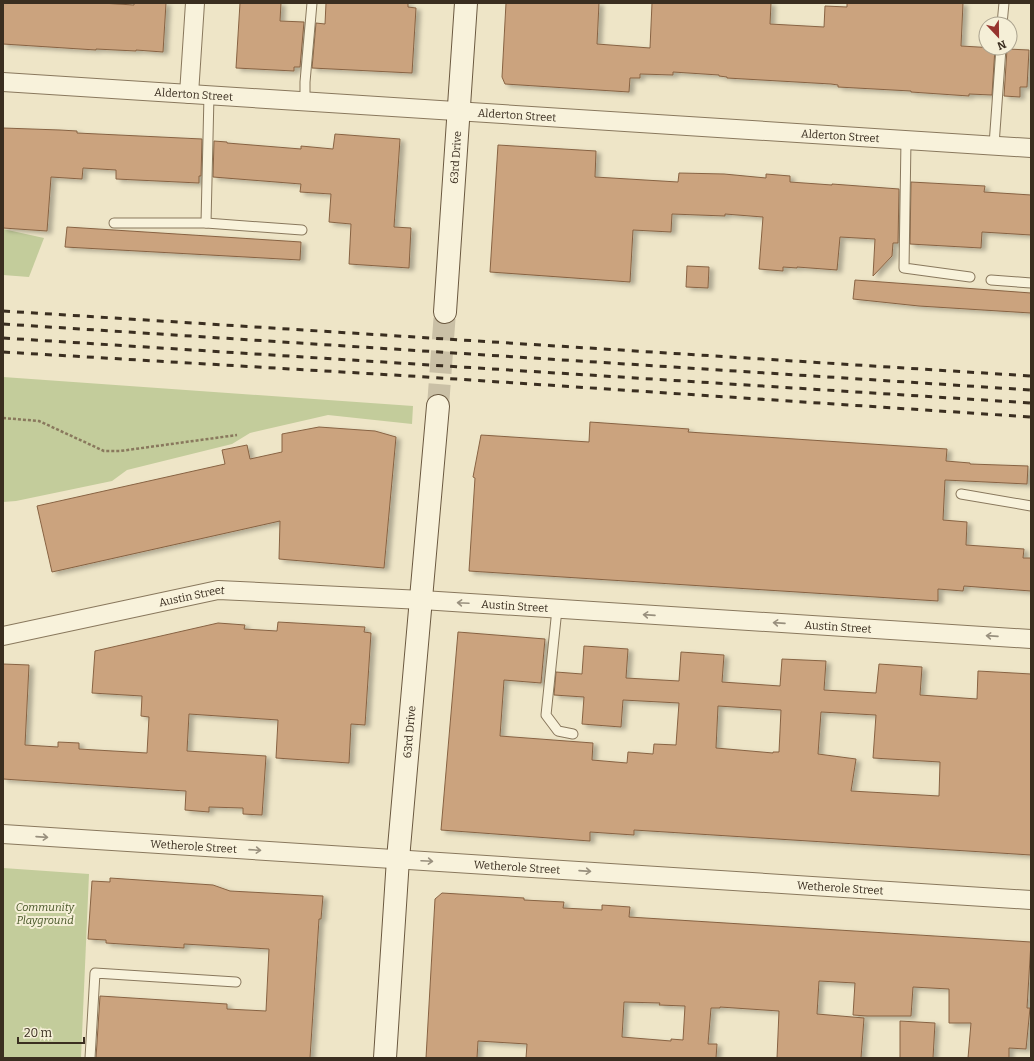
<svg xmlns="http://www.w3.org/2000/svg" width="1034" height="1061" font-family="Bitter,serif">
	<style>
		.green { fill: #c3cc9b }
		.building { fill: #cba37e; stroke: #886343; fill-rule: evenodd; filter: url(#shadow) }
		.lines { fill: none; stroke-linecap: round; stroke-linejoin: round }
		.secondary-tunnel { stroke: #cac0a6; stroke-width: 22; stroke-dasharray: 22 11; stroke-linecap: butt }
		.lane-casing { stroke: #89785d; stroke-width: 11 }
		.street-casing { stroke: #89785d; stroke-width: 20 }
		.secondary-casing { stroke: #6b5940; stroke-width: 24 }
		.path { stroke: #89785d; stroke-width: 2.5; stroke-dasharray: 3 2; stroke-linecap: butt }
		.lane { stroke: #f8f2db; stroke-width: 9 }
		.street { stroke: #f8f2db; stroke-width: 18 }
		.secondary { stroke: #f8f2db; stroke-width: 22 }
		.rail { stroke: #3a2e20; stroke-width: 3; stroke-dasharray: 7 7; stroke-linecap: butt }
		.oneway { stroke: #99907e }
		.labels { text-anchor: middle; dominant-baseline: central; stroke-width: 4; stroke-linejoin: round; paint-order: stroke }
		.street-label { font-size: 11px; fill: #3a2e20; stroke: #f5efd7 }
		.park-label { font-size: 11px; font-style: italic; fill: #475627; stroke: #f5efd7 }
	</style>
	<defs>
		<filter id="shadow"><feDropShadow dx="4.5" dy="2.5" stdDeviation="2" flood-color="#0004"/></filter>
	</defs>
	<rect width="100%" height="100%" fill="#eee5c7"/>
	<g class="green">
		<polygon points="3,229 44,238 29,277 3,275"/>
		<polygon points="3,377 413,406 412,424 328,415 250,433 232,444 127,470 112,481 16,501 3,502"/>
		<polygon points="3,868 89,874 81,1058 3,1058"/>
	</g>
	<g class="building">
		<polygon points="3,3 101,3 134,5 134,3 166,3 163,52 136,50 136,51 96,49 96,50 3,44"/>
		<polygon points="240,3 281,3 280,21 304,22 300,67 294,67 294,71 236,68"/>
		<polygon points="326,3 408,3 408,7 416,8 412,73 312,68 316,23 325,24"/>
		<polygon points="506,3 599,3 597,44 650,48 652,3 771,3 770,24 824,27 825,6 847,7 847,3 963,3 961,46 995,48 992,95 969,94 969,96 911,92 911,91 838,87 838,85 831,84 727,78 727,77 719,76 719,75 673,72 673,75 640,74 640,78 630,78 629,92 505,84 502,77"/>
		<polygon points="1007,49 1029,50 1027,87 1020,87 1020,97 1004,96"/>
		<polygon points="3,128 60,130 77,131 77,133 202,139 201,176 199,176 199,183 116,179 116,170 83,168 82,179 51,177 47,231 3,228"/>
		<polygon points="335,134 400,139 394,227 411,228 409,268 349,264 351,224 329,222 331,194 300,192 301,184 213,177 214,141 227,142 227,143 301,149 301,146 333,149"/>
		<polygon points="498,145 596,151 595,177 678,182 679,173 724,174 766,178 766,174 790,176 790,182 832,185 832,184 899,189 898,243 893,243 892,256 873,276 875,239 840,237 837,270 797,267 797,268 783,267 783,271 759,269 763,217 725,214 725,216 672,214 671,232 633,230 630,282 490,272"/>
		<polygon points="911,182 985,186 984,192 1031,195 1031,235 982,232 981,248 910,244"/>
		<polygon points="67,227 301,242 300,260 65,247"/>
		<polygon points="687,266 709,267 708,288 686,287"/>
		<polygon points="855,280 1031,293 1031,313 919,306 853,299"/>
		<polygon points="590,422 689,429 688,432 947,449 946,461 970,463 970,464 1028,466 1027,484 945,480 943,520 967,522 966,545 1024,549 1023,558 1031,558 1031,591 964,586 963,591 938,589 938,601 469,571 475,478 473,477 481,435 589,442"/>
		<polygon points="319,427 375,431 396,437 384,568 279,559 280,521 52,572 37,506 225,464 222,450 247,445 250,459 282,452 282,434"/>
		<polygon points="278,622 365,627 364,632 371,633 365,725 351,724 349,763 276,758 278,720 189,714 187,751 266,756 262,815 243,814 243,808 209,807 209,812 185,810 186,791 3,779 3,664 29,665 25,745 58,747 58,742 79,743 79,749 147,753 149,717 141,716 142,696 92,693 95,651 218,623 245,625 244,629 277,631"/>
		<path d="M458 632 545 639 541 683 504 680 500 736 593 743 592 760 627 763 628 752 653 754 654 744 676 745 679 703 623 700 621 727 582 724 584 697 554 695 556 672 582 674 584 646 628 649 626 678 679 681 681 652 724 655 722 682 780 686 782 659 826 661 824 690 876 693 879 664 922 667 920 695 977 699 978 671 1031 674V855L634 830V835L590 832V841L441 830ZM718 706 781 710 779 752H773V753L716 748ZM821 712 876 715 873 758 940 762 939 796 851 791 856 759 818 754Z"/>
		<polygon points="110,878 213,885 230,891 323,896 321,919 319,919 310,1058 96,1058 100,996 227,1004 227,1009 266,1011 269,949 184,944 184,948 106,943 106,940 88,939 92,881 110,882"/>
		<path d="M442 893 524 898V900L564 902 563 908 602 910V905L630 907 629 917 1031 942 1027 1008H1030L1026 1049 1009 1048V1058H968L971 1023H949V989L913 987 911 1016H867L853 1015 855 983 819 981 817 1014 864 1018 861 1058H777L779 1011 720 1007V1008H711L708 1044H717L716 1058H526L527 1044 478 1041 477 1058H426L435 899ZM624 1002 660 1003 659 1005 685 1006 683 1040 671 1039V1041L622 1037Z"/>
		<polygon points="900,1021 935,1023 933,1058 900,1058"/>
	</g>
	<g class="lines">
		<polyline class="secondary-tunnel" points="438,406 445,312"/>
		<defs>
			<g id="lane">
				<polyline points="1002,24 1004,3"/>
				<polyline points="305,101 305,82 312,3"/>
				<polyline points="906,140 904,268 970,277"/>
				<polyline points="994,145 1001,48"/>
				<polyline points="114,223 206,223 209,95"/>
				<polyline points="206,223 302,230"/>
				<polyline points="991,280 1031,283"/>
				<polyline points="961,494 1031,506"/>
				<polyline points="557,609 546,715 558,731 573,734"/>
				<polyline points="90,1058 95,973 236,982"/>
			</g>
			<g id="street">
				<path id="s1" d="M3 82 1031 148"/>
				<polyline points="189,94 195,3"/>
				<path id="s2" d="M3 636 218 590 422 600 1031 639"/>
				<path id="s3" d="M3 834 1031 900"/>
			</g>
			<g id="secondary">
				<path id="s4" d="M445 312 466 3"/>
				<path id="s5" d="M385 1058 398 859 438 406"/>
			</g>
		</defs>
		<use href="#lane" class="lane-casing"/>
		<use href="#street" class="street-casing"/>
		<use href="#secondary" class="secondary-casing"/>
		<polyline class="path" points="3,418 39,421 104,451 120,451 237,435"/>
		<use href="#lane" class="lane"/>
		<use href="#street" class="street"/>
		<use href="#secondary" class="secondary"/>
		<g class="rail">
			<polyline points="3,311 1031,376"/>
			<polyline points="3,324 1031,390"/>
			<polyline points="3,338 1031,403"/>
			<polyline points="3,352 410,376 1031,417"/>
		</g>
	</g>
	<defs><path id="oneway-shaft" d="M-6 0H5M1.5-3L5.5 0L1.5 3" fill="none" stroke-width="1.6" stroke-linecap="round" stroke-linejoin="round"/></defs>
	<g class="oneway">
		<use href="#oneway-shaft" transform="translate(463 603) rotate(-177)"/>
		<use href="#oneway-shaft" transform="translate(649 615) rotate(-176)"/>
		<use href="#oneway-shaft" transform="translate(779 623) rotate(-176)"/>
		<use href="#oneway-shaft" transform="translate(992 636) rotate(-176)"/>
		<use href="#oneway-shaft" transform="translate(42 837) rotate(4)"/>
		<use href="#oneway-shaft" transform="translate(255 850) rotate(4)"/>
		<use href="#oneway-shaft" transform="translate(427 861) rotate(3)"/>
		<use href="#oneway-shaft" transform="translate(585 871) rotate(4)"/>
	</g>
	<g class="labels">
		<g class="street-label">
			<text stroke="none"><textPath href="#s1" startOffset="191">Alderton Street</textPath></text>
			<text stroke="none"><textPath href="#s1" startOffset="515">Alderton Street</textPath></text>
			<text stroke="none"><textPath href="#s1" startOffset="839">Alderton Street</textPath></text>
			<text stroke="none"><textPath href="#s4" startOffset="155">63rd Drive</textPath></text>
			<text stroke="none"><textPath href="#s2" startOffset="193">Austin Street</textPath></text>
			<text stroke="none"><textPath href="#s2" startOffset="517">Austin Street</textPath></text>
			<text stroke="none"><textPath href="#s2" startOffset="841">Austin Street</textPath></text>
			<text stroke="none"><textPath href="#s5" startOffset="327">63rd Drive</textPath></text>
			<text stroke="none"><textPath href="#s3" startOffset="191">Wetherole Street</textPath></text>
			<text stroke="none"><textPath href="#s3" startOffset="515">Wetherole Street</textPath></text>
			<text stroke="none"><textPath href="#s3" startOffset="839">Wetherole Street</textPath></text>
		</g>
		<g class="park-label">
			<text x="45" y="907">Community<tspan x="45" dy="13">Playground</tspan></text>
		</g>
	</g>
	<rect width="1034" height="1061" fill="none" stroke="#3a2e20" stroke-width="8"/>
	<g transform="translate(998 36) rotate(158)"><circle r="19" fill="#f5efd7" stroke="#aaa28e"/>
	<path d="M0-3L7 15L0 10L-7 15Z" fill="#97342e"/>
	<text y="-6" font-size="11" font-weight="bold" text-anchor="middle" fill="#3a2e20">N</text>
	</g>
	<path d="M18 1037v6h66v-6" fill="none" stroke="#3a2e20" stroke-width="2"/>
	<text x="24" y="1037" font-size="12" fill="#3a2e20" stroke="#f5efd7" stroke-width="3" paint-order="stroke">20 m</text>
</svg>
